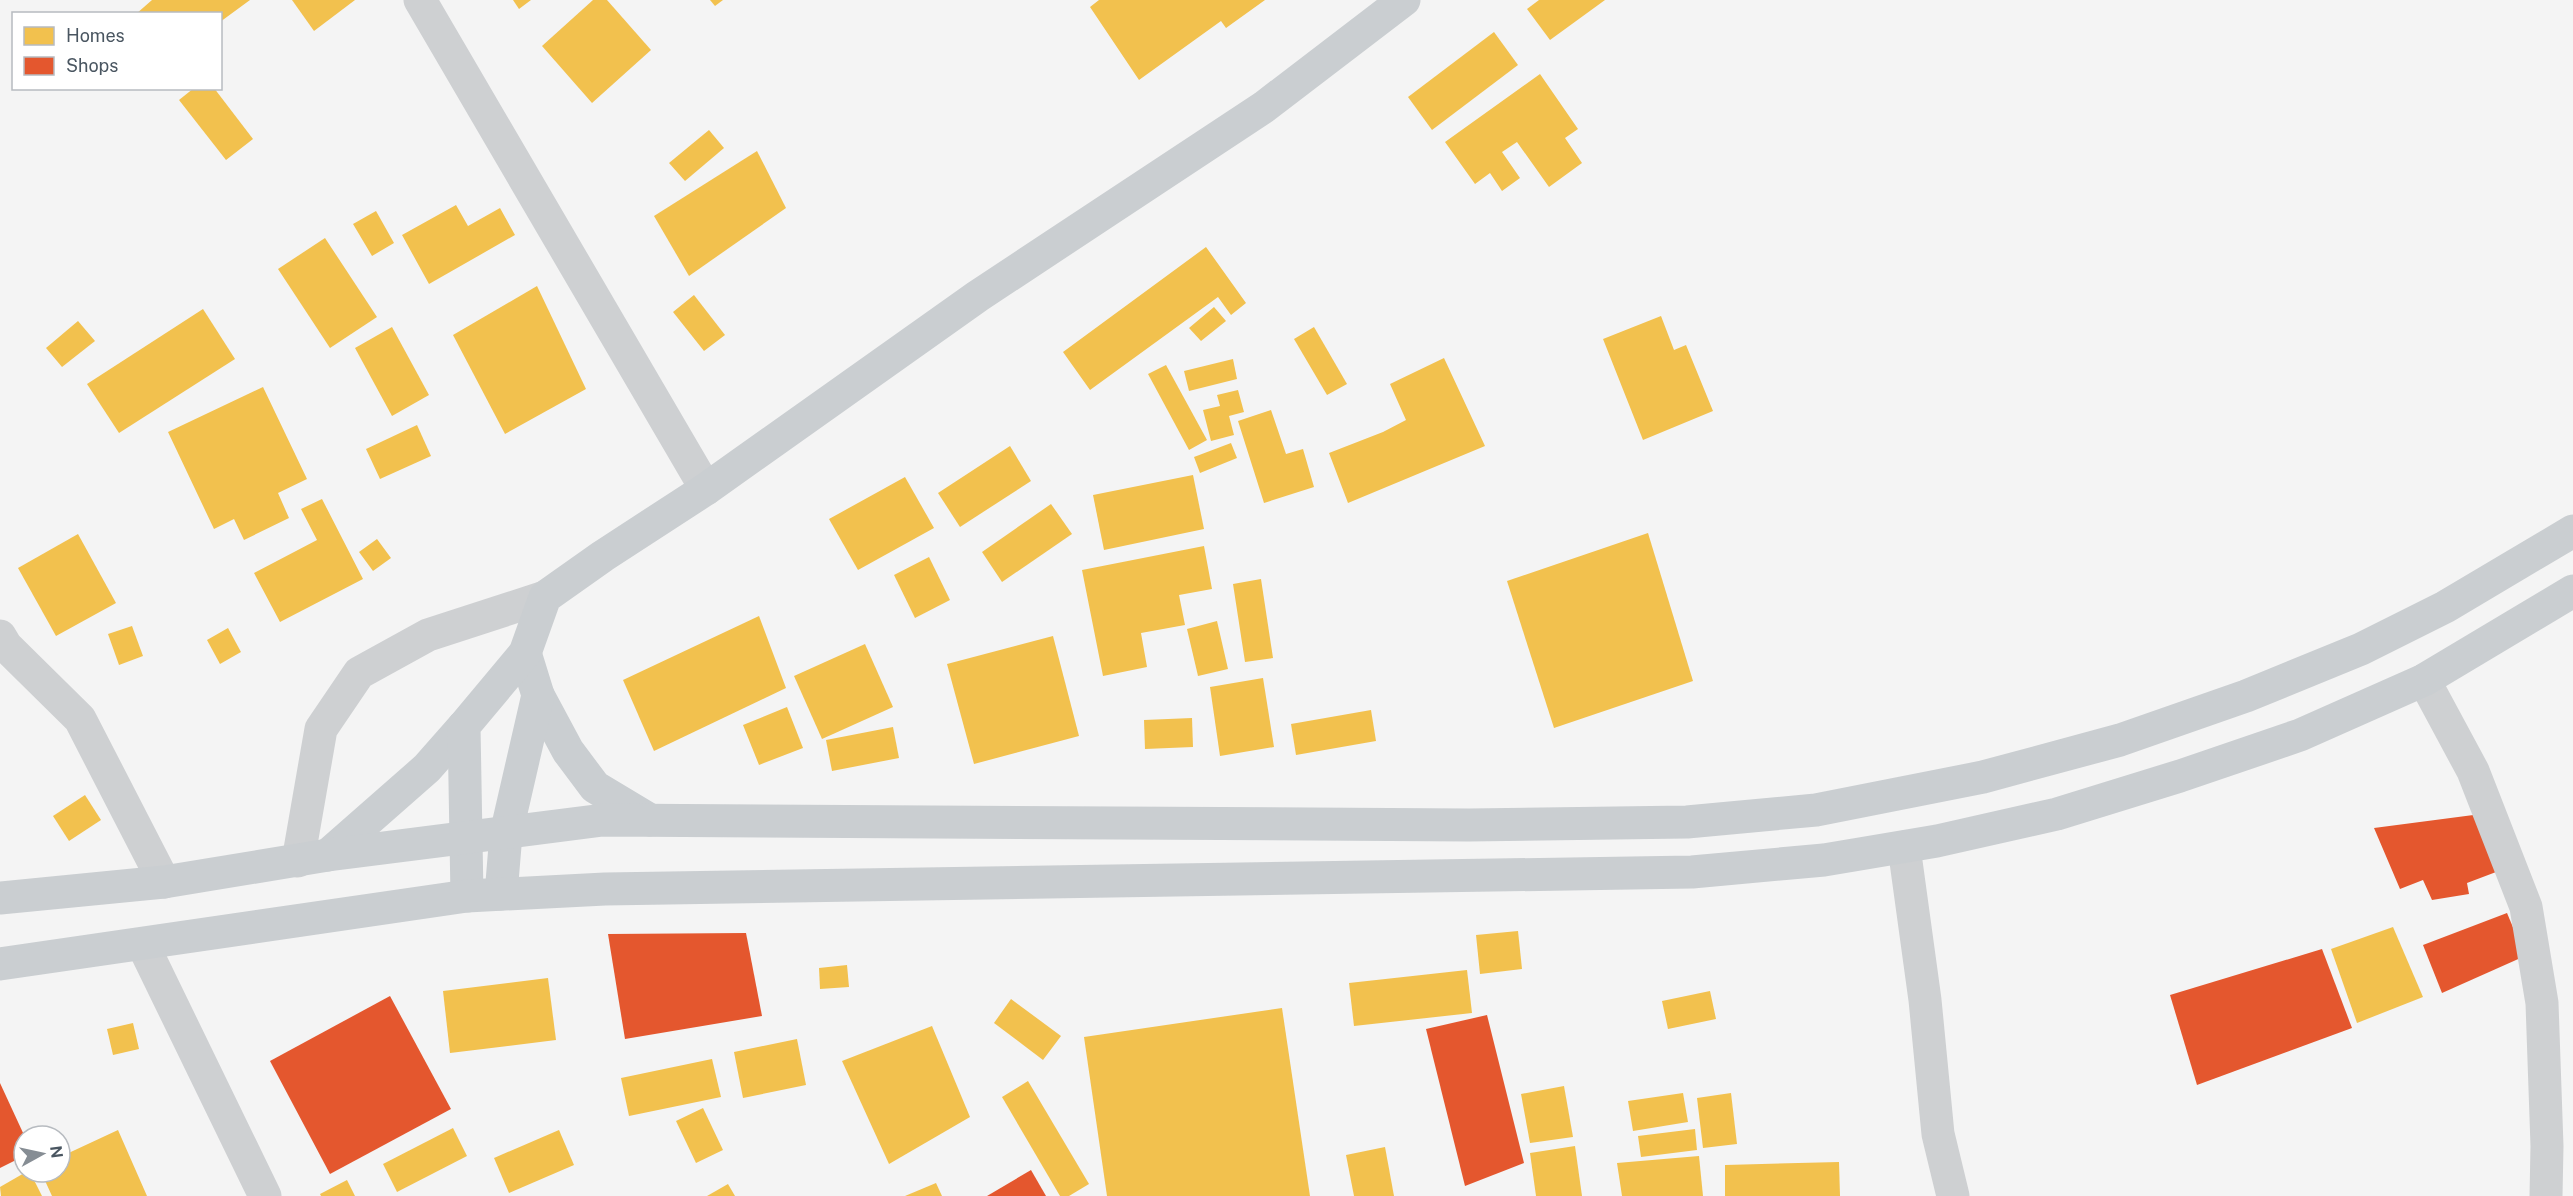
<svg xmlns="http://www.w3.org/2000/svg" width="2573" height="1196" font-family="'Public Sans',sans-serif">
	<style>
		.homes { fill: #f2c14e }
		.shops { fill: #e4572e }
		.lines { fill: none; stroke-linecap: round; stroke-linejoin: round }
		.minor { stroke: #ced0d2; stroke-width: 33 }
		.major { stroke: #caced1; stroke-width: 33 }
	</style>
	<rect width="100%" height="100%" fill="#f4f4f4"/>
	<g class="homes">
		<polygon points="152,0 250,0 220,22 220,14 136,14"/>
		<polygon points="292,0 355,0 314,31"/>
		<polygon points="513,0 531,0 519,9"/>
		<polygon points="593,0 607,0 651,50 592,103 542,46"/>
		<polygon points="710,0 723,0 715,6"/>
		<polygon points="1099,0 1265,0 1226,28 1221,21 1139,80 1090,7"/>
		<polygon points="1539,0 1605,0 1550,40 1527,9"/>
		<polygon points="1494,32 1518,65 1432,130 1408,97"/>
		<polygon points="1540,74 1578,129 1565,138 1582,163 1549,187 1517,142 1502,152 1520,178 1502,191 1490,173 1475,184 1445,142"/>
		<polygon points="194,88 214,88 253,139 226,160 179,100"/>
		<polygon points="709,130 724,148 685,181 669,163"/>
		<polygon points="757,151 786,208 689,276 654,216"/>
		<polygon points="456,205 468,226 500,208 515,235 429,284 402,235"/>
		<polygon points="376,211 394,243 372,256 353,224"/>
		<polygon points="325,238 377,317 330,348 278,269"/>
		<polygon points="1206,247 1246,303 1231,315 1218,297 1090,390 1063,352"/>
		<polygon points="537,286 586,389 505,434 453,335"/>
		<polygon points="694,295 725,335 704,351 673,312"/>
		<polygon points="1214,307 1226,321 1201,341 1189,328"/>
		<polygon points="203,309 235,359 119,433 87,384"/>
		<polygon points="1661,316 1674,350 1686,345 1713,411 1643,440 1603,339"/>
		<polygon points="78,321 95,341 62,367 46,348"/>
		<polygon points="392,327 429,395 392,416 355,348"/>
		<polygon points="1314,327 1347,384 1327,395 1294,339"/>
		<polygon points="1444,358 1485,446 1348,503 1329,453 1383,432 1406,420 1390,384"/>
		<polygon points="1233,359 1237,379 1189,391 1184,371"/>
		<polygon points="1166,365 1207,440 1189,450 1148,374"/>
		<polygon points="263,387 307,479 278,493 289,518 244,540 234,519 214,529 168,432"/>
		<polygon points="1238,390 1244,412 1229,416 1234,435 1211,441 1203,410 1220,406 1217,395"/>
		<polygon points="1271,410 1286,454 1303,449 1314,487 1264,503 1238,421"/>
		<polygon points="417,425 431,456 380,479 366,449"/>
		<polygon points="1231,443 1237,458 1200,473 1194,457"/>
		<polygon points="1010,446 1031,481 960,527 938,493"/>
		<polygon points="1193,475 1204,529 1104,550 1093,495"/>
		<polygon points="905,477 934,528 858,570 829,519"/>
		<polygon points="322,499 363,579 280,622 254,573 317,540 301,509"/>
		<polygon points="1051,504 1072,534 1002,582 982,552"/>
		<polygon points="1648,533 1693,681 1554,728 1507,581"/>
		<polygon points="78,534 116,603 56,636 18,568"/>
		<polygon points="377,539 391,558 373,571 359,552"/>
		<polygon points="1204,546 1212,589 1179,595 1185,625 1141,633 1147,667 1103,676 1082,570"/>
		<polygon points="929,557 950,600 915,618 894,575"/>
		<polygon points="1261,579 1273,658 1245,662 1233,584"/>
		<polygon points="759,616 786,688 654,751 623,680"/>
		<polygon points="1217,621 1228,669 1198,676 1187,629"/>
		<polygon points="132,626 143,656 119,665 108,634"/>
		<polygon points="228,628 241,652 220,664 207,640"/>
		<polygon points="1053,636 1079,736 974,764 947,664"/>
		<polygon points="865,644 893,707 822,739 794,676"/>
		<polygon points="1263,678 1274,747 1220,756 1210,687"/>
		<polygon points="787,707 803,748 759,765 743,725"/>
		<polygon points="1371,710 1376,741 1296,755 1291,724"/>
		<polygon points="1192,718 1193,747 1145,749 1144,720"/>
		<polygon points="893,727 899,758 832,771 826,740"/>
		<polygon points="85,795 101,820 69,841 53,816"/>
		<polygon points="2393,927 2423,997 2357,1023 2331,949"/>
		<polygon points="1518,931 1522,969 1480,974 1476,935"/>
		<polygon points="847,965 849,987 820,989 819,968"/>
		<polygon points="1467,970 1472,1013 1354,1026 1349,983"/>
		<polygon points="548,978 556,1040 450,1053 443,991"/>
		<polygon points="1710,991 1716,1019 1668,1029 1662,1001"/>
		<polygon points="1011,999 1061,1036 1043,1060 994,1023"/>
		<polygon points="1282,1008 1310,1196 1107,1196 1084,1037"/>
		<polygon points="133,1023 139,1049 113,1055 107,1029"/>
		<polygon points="932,1026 970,1117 889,1164 842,1061"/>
		<polygon points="797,1039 806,1085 743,1098 734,1052"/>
		<polygon points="712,1059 721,1097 629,1116 621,1078"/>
		<polygon points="1028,1081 1089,1184 1069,1196 1060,1196 1002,1097"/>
		<polygon points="1564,1086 1573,1137 1530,1143 1521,1094"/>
		<polygon points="1683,1093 1688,1122 1633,1131 1628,1101"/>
		<polygon points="1731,1093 1737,1144 1703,1148 1697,1098"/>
		<polygon points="703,1108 723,1150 696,1163 676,1121"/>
		<polygon points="453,1128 467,1156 397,1192 383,1164"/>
		<polygon points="1695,1129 1697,1150 1641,1157 1638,1136"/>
		<polygon points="118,1130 147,1196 52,1196 41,1172 60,1172 60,1157"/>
		<polygon points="559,1130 574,1165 509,1193 494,1158"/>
		<polygon points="1575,1146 1582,1196 1536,1196 1530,1153"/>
		<polygon points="1385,1147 1394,1196 1354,1196 1346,1155"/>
		<polygon points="1699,1156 1703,1196 1622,1196 1617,1163"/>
		<polygon points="1839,1162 1840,1196 1725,1196 1725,1165"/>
		<polygon points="26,1172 30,1172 42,1196 1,1196 0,1187"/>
		<polygon points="347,1180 355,1196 321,1196 320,1194"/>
		<polygon points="936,1183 942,1196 905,1196"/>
		<polygon points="728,1184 735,1196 707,1196"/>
	</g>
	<g class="shops">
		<polygon points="2481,814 2504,869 2467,883 2469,894 2432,900 2423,880 2400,889 2374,828"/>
		<polygon points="2507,913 2525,956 2442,993 2423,945"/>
		<polygon points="746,933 762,1016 625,1039 608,934"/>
		<polygon points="2322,949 2352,1028 2197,1085 2170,995"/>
		<polygon points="390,996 451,1109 330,1174 270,1061"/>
		<polygon points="1487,1015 1524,1163 1465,1186 1426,1029"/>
		<polygon points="0,1083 24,1135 24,1156 0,1168"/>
		<polygon points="1031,1170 1046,1196 987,1196"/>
	</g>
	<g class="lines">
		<g class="minor">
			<polyline points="420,0 706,489"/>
			<polyline points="0,636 6,646 80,719 164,882"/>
			<polyline points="2424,680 2473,771 2526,907 2542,1003 2547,1146 2546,1196"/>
			<polyline points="1904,847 1925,1000 1938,1134 1953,1196"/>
			<polyline points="298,861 321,729 359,673 428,635 545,597"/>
			<polyline points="143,945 265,1196"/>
		</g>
		<g class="major">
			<polyline points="538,695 568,751 595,787 650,820"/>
			<polyline points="328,855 427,768 464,726"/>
			<polyline points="501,894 506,834 538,695 525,653"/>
			<polyline points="467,896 464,726 525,653 545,597 603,556 706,489 978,296 1264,107 1404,0"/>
			<polyline points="0,898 164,882 328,855 603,820 1469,825 1687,822 1816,810 1983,777 2120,740 2246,696 2361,649 2445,607 2573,531"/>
			<polyline points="0,964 467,896 605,889 1692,872 1824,860 1937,841 2057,814 2180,776 2300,735 2424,680 2573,591"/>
		</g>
	</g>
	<rect x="12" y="12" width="210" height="78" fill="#ffffff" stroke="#b7bbc0" stroke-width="1.5"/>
	<rect x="24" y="27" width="30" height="18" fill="#f2c14e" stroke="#b7bbc0" stroke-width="1.5"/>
	<text x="66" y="42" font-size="18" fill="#4a5661">Homes</text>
	<rect x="24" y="57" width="30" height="18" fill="#e4572e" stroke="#b7bbc0" stroke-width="1.5"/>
	<text x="66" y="72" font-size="18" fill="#4a5661">Shops</text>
	<g transform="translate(42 1154) rotate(82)"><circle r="28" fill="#ffffff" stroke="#b7bbc0" stroke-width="1.5"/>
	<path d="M0-4.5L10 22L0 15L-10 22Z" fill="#868d94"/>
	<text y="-9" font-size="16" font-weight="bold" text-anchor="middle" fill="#4a5661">N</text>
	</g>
</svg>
